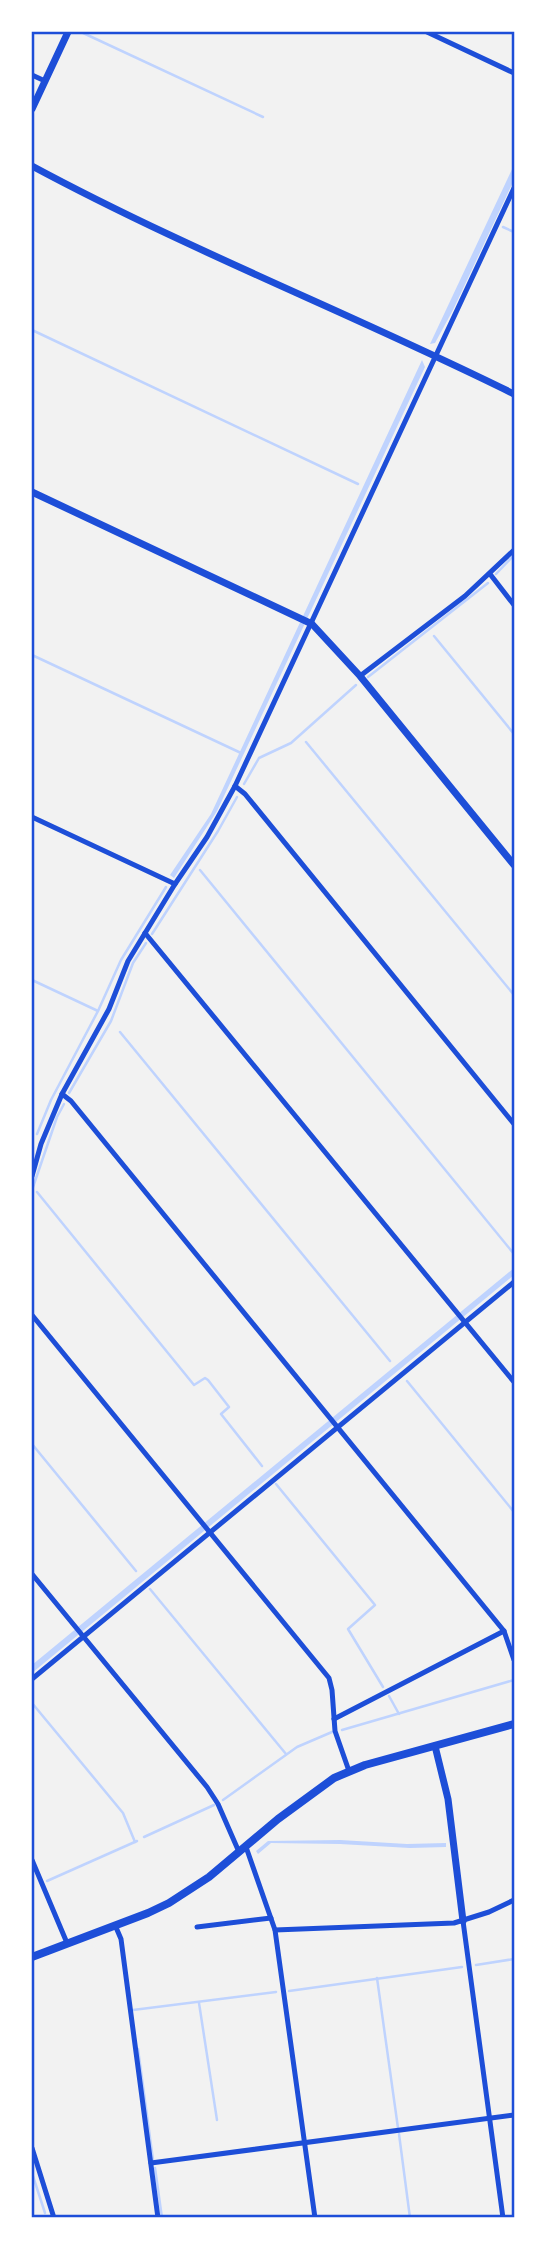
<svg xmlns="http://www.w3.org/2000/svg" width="546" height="2249" font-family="Rubik,sans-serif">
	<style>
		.water { fill: #bfd3fe }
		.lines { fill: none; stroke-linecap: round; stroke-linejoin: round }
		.stream { stroke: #bfd3fe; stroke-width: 2.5 }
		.minor { stroke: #1d4ed8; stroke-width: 5 }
		.tertiary { stroke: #1d4ed8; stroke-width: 7 }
		.secondary { stroke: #1d4ed8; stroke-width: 8 }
		.neatline { fill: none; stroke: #1d4ed8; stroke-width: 2.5 }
	</style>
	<rect width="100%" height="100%" fill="#f2f2f2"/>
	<g class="water">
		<polygon points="514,165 514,180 453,310 435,343 430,344"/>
		<polygon points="422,360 425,367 217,811 174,878 170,875 211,814"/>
		<polygon points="514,1268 514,1275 32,1673 32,1665"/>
		<polygon points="340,1840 407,1844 446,1843 446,1847 410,1848 340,1844 271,1843 258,1854 256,1851 268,1841"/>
	</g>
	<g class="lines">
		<g class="stream">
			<polyline points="81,32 263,117"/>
			<polyline points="503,227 514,232"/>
			<polyline points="32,330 358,484"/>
			<polyline points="496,574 514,555"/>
			<polyline points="434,636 514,734"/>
			<polyline points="32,655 241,753"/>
			<polyline points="368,677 488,583"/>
			<polyline points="306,742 514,995"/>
			<polyline points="244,784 259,758 291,743 356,685"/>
			<polyline points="200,870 514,1254"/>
			<polyline points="152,934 218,831 237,797"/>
			<polyline points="32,980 98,1011"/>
			<polyline points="120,1032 390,1361"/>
			<polyline points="69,1093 111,1021 133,963 146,943"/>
			<polyline points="37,1134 51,1100 98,1011 121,960 166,887"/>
			<polyline points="32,1152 33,1148"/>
			<polyline points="32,1190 57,1117 64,1104"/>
			<polyline points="37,1192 194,1385 205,1378 208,1380 229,1407 221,1414 262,1466"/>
			<polyline points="407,1381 514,1512"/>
			<polyline points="32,1444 136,1571"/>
			<polyline points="276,1484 375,1605 348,1629 383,1687"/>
			<polyline points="150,1589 286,1754"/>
			<polyline points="389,1696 399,1714"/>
			<polyline points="32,1703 123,1813 135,1842"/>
			<polyline points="342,1730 514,1680"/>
			<polyline points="223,1800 297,1747 332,1732"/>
			<polyline points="144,1837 214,1805"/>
			<polyline points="47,1881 137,1841"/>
			<polyline points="32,1888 33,1887"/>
			<polyline points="476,1965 514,1959"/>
			<polyline points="377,1978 398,2128"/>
			<polyline points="289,1991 462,1967"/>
			<polyline points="199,2003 217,2120"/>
			<polyline points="133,2010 276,1992"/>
			<polyline points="138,2049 153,2160"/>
			<polyline points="399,2134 410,2218"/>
			<polyline points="155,2168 162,2218"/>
			<polyline points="32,2173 45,2213"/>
		</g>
		<g class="minor">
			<polyline points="427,32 514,73"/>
			<polyline points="32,75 45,81"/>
			<polyline points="490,574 514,605"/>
			<polyline points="360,676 465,596 514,550"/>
			<polyline points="235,786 245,794 514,1124"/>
			<polyline points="32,817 175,884"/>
			<polyline points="145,933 514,1382"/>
			<polyline points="62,1094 71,1101 504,1631 514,1660"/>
			<polyline points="32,1176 41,1144 62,1094 109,1009 128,961 175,884 207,837 235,786 514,188"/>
			<polyline points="32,1315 329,1678 332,1690 335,1731 349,1771"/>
			<polyline points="32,1574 207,1787 218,1804 239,1852"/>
			<polyline points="32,1679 514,1282"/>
			<polyline points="334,1719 504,1631"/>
			<polyline points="246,1847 275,1930 315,2218"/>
			<polyline points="32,1860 67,1943"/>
			<polyline points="463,1921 503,2218"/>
			<polyline points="115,1925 121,1939 158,2218"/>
			<polyline points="197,1927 271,1918"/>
			<polyline points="275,1930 454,1923 489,1912 514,1900"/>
			<polyline points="32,2148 54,2218"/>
			<polyline points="151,2163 514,2115"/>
		</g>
		<g class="tertiary">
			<polyline points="32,109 68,32"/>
			<path d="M32 166C188 250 355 315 514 394"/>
			<polyline points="32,492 312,624 360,676 514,865"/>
			<polyline points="435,1746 448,1799 463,1921"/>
		</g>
		<polyline class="secondary" points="32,1957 148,1913 169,1903 209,1877 278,1819 334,1778 365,1765 514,1724"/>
	</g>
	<rect width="546" height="2249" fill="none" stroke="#ffffff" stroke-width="66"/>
	<rect x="33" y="33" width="480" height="2183" class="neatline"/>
</svg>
